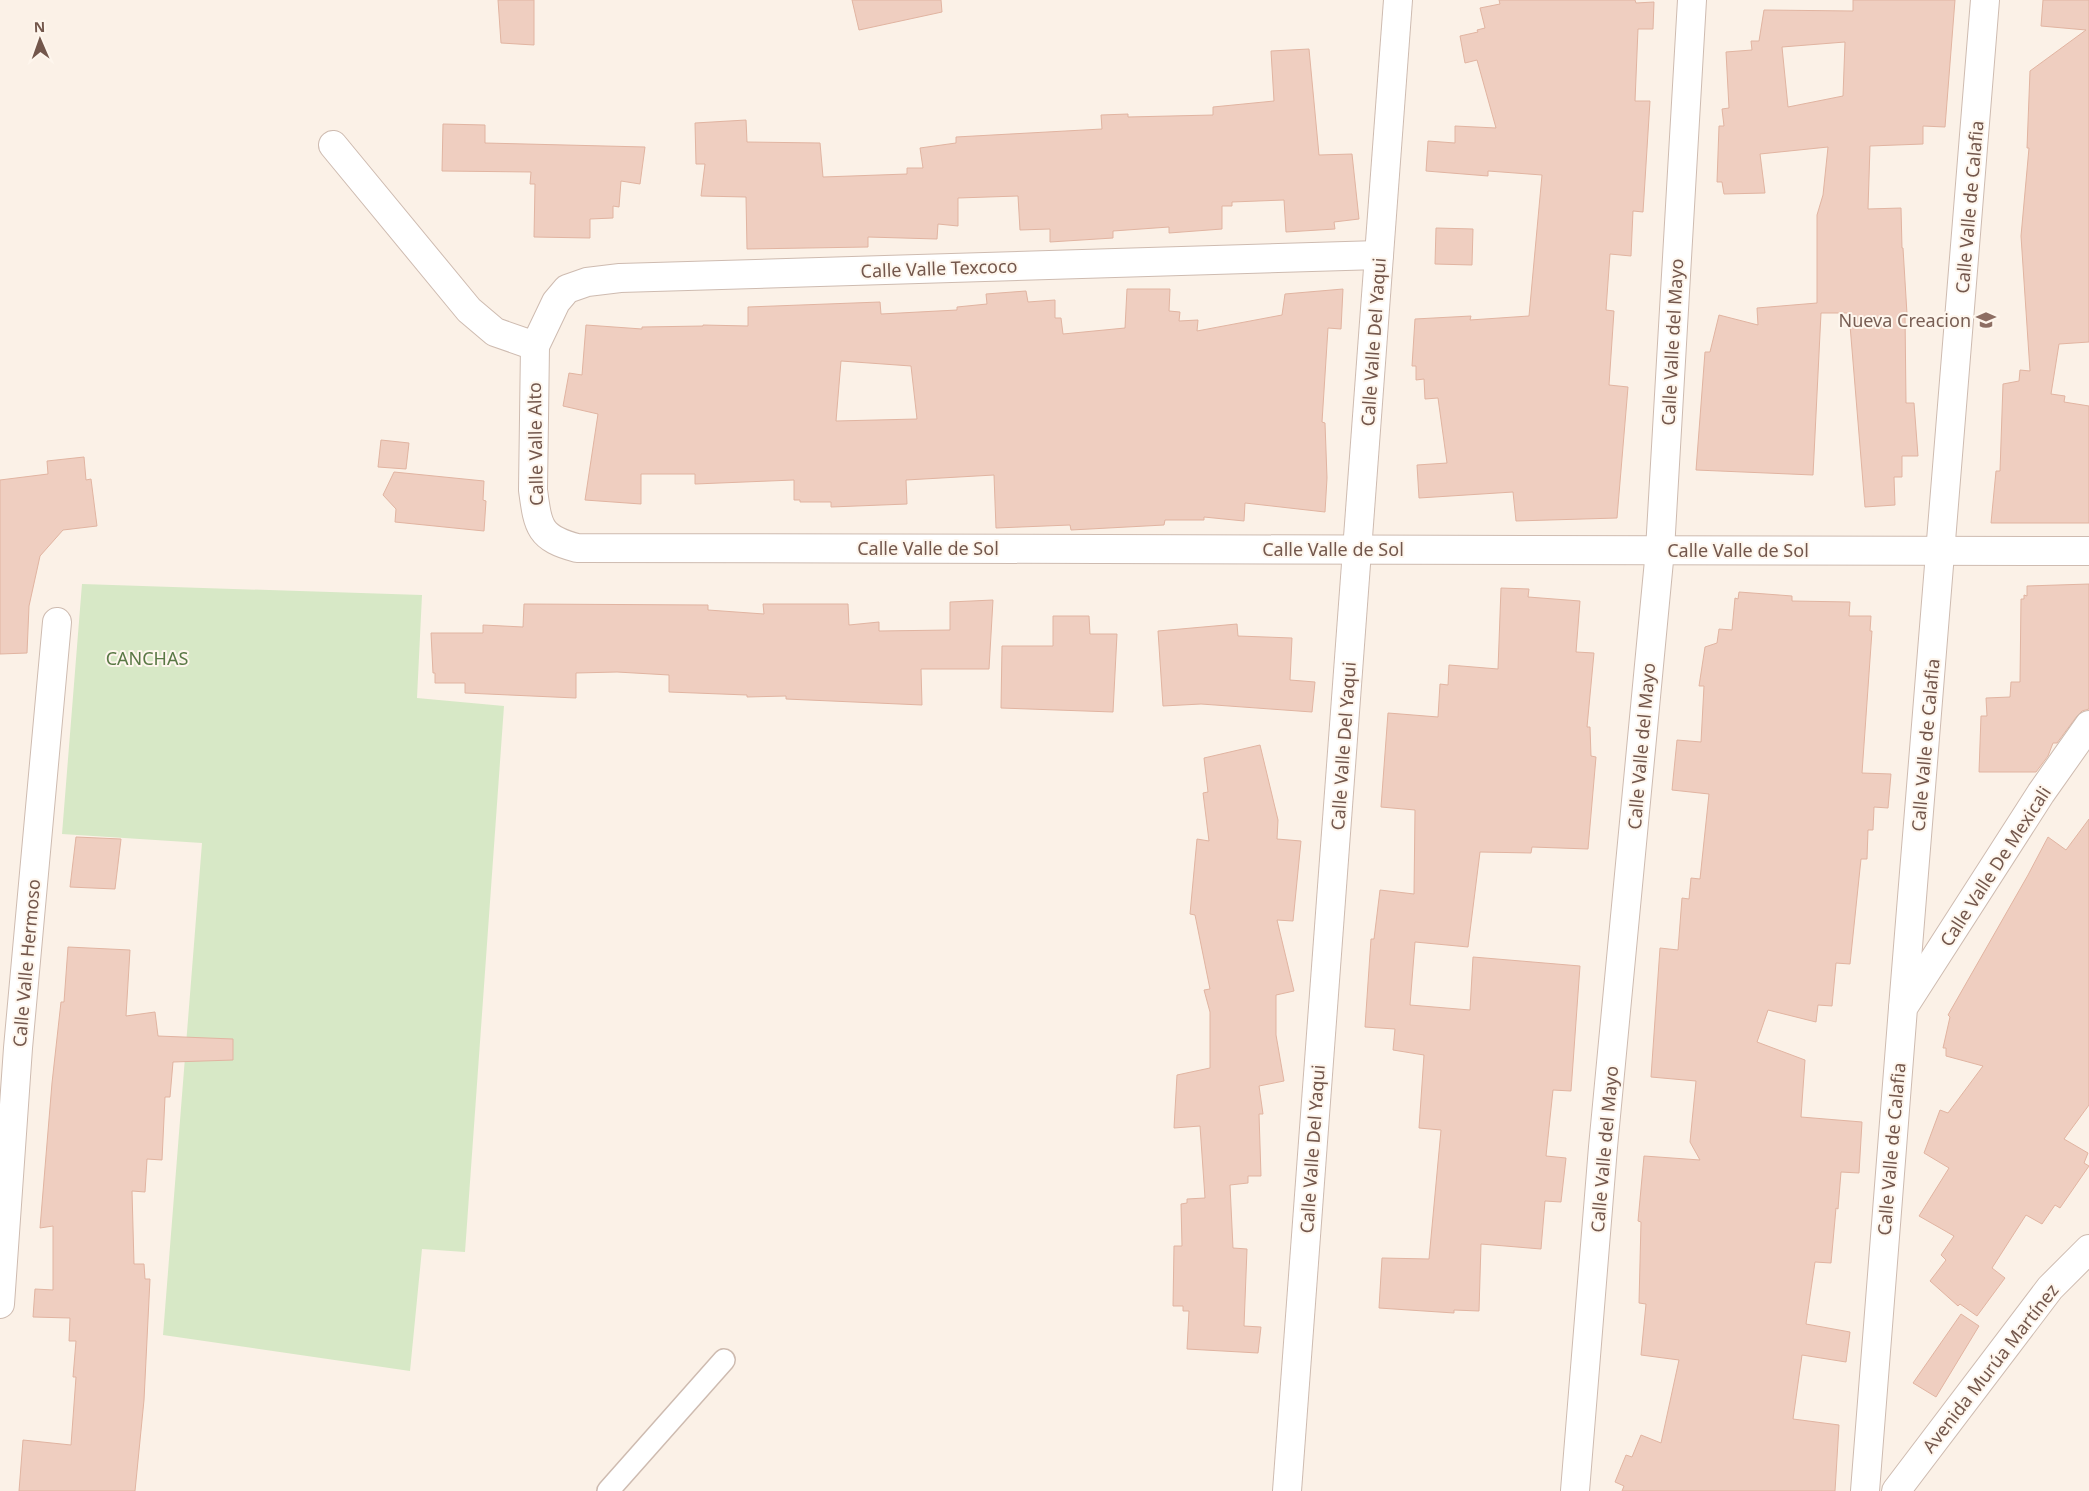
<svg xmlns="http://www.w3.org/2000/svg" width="2089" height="1491" font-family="'Noto Sans',sans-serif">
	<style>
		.green { fill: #d7e8c6 }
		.building { fill: #efcec0; stroke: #e1b4a1; fill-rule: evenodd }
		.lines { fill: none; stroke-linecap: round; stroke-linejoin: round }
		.service-casing { stroke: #cebbb0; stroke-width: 24 }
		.minor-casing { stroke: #cebbb0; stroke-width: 30 }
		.tertiary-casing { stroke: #cebbb0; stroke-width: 30 }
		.service { stroke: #fff; stroke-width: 21 }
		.minor { stroke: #fff; stroke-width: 28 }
		.tertiary { stroke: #fff; stroke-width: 28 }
		.labels { text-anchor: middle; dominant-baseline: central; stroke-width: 4; stroke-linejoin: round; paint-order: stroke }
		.street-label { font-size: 18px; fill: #73574c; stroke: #fef6ed }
		.education-label { font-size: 18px; fill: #785e54; stroke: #fef6ed; text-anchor: end }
		.park-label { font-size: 18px; fill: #597845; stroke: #fef6ed }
	</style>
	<rect width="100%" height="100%" fill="#fbf1e7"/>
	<polygon class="green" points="82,584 422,595 417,698 504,706 465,1252 422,1249 410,1371 163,1335 202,843 62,834"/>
	<g class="building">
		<polygon points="498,0 534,0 534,45 501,43"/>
		<polygon points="852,0 941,0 942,12 859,30"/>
		<polygon points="1499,0 1635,0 1636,3 1654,2 1653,29 1638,29 1635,101 1650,101 1643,212 1633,211 1631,256 1610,254 1606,310 1614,311 1609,385 1628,387 1617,518 1516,521 1513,492 1419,498 1417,465 1447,463 1438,398 1425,399 1424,379 1416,380 1416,366 1412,366 1415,319 1471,316 1470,320 1529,316 1542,175 1488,171 1488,176 1426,171 1428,141 1455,143 1455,126 1496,128 1477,60 1465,63 1460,36 1478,32 1477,30 1485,28 1480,8 1500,4"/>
		<path d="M1853 0H1955L1945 127 1923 126V144L1870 146 1868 209 1901 208 1902 248H1903L1907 314H1905L1906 403H1914L1918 456H1902V477H1894L1895 505 1865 507 1849 313H1821L1813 475 1696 470 1705 352H1710L1719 315 1758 325 1757 308 1817 303V215L1823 195 1828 147 1760 154 1765 193 1724 194 1722 182H1717L1719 126H1724L1722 109 1729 108 1726 52 1752 50 1751 41H1759L1764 10 1853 11ZM1845 42 1843 96 1788 107 1782 47Z"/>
		<polygon points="2043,0 2089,0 2089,342 2059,344 2051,394 2065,396 2064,402 2089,406 2089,523 1991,523 1996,471 2000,471 2003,384 2019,381 2020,370 2030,371 2021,236 2029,148 2027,148 2030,71 2086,30 2041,26"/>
		<polygon points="1309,49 1319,155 1352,154 1359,219 1334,222 1335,229 1286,232 1284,200 1232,202 1232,206 1222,206 1222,229 1169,233 1169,227 1113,231 1113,238 1050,242 1050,229 1020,230 1018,196 958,198 958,226 938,224 937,239 868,237 868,247 747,249 746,197 701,196 705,164 696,164 695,123 746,120 747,142 820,143 823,177 907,174 907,168 923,168 920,148 956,143 956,137 1102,129 1101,115 1128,114 1128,117 1213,115 1213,107 1274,101 1271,51"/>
		<polygon points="443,124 485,125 485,143 645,147 640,184 621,181 619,207 613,206 613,218 590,219 590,238 534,237 535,184 530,184 531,172 442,171"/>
		<polygon points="1436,228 1473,229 1472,265 1435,264"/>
		<path d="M1127 289H1170L1169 311 1180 312 1179 321 1198 320 1197 331 1282 315 1285 294 1343 289 1341 329 1328 328 1322 422 1325 423 1327 478 1325 512 1245 503 1244 521 1204 517V520H1165L1164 525 1071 530 1070 525 996 528 994 475 906 480 907 504 831 507V502H800V500H794V480L695 484V474H641V504L585 500 598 414 563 406 569 373 582 375 586 325 642 329V327L703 326V325L748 326V307L880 302 881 314 957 310V307L987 304 986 294 1026 291 1028 302 1055 300V318H1061L1063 334 1125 328ZM841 361 911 366 917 419 836 421Z"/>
		<polygon points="381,440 409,443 406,469 378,467"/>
		<polygon points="84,457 86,480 91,479 97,526 63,530 40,556 29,606 27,653 0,654 0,480 48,474 47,461"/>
		<polygon points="394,472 484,481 483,500 486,501 484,531 395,522 396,509 383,495"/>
		<polygon points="2089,584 2089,709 2082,711 2077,716 2057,743 2053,743 2048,756 2036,772 1979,772 1981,716 1987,716 1986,698 2010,697 2011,682 2020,682 2021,599 2024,599 2024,595 2027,596 2027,586"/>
		<polygon points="1501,588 1529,589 1528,597 1580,601 1576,652 1594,653 1587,727 1590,727 1591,756 1596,757 1588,849 1532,847 1531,853 1480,852 1468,947 1415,942 1410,1005 1470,1010 1473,957 1580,966 1571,1091 1553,1090 1546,1156 1566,1158 1561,1202 1545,1201 1541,1249 1481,1244 1479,1311 1454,1310 1454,1313 1379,1308 1382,1258 1429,1259 1441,1130 1419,1128 1424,1055 1393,1050 1395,1029 1365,1027 1371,939 1374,939 1380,890 1414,894 1415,810 1381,807 1388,713 1438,717 1440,684 1448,685 1449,665 1498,669"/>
		<polygon points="1739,592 1792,596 1792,601 1850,602 1849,616 1871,616 1870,631 1872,631 1862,773 1891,774 1888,808 1874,807 1873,830 1868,830 1867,859 1861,859 1850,964 1836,963 1832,1006 1818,1005 1816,1022 1768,1010 1757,1042 1805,1060 1801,1117 1862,1122 1859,1173 1841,1172 1838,1209 1836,1208 1831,1263 1815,1262 1806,1324 1850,1332 1846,1362 1802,1355 1793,1419 1839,1425 1835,1491 1622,1491 1624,1486 1615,1482 1626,1455 1632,1457 1641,1435 1661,1443 1679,1360 1641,1355 1646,1304 1639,1303 1641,1222 1638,1221 1644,1156 1700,1160 1690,1142 1696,1081 1651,1077 1660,948 1678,950 1682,898 1689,899 1691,878 1700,879 1709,794 1672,790 1677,740 1701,742 1704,686 1699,686 1705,647 1717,643 1719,629 1732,630 1735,598 1738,599"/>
		<polygon points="993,600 989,669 921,669 922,705 786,699 786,696 747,697 747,695 669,692 669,675 617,672 576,673 576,698 465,693 465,683 435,683 435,673 433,673 431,633 483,633 483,625 523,627 524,604 708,605 708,610 764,614 763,604 848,604 849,625 879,622 879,631 950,630 950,602"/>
		<polygon points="1053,616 1089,616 1090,634 1117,634 1113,712 1001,708 1002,646 1053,646"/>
		<polygon points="1237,624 1238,636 1292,638 1290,680 1315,682 1312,712 1201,704 1163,706 1158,631"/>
		<polygon points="1260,745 1278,820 1277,839 1301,841 1293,921 1277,920 1294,991 1276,995 1276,1035 1284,1081 1259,1086 1263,1114 1259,1114 1261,1176 1248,1176 1248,1183 1230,1185 1233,1248 1247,1249 1244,1326 1261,1327 1258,1353 1187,1349 1189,1311 1183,1311 1183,1306 1173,1306 1174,1246 1182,1246 1181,1204 1187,1203 1187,1199 1205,1198 1200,1126 1174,1128 1177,1075 1210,1068 1210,1012 1204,990 1210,989 1195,915 1190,914 1197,839 1209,841 1203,793 1208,792 1204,758"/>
		<polygon points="2089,819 2089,1105 2064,1139 2088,1153 2084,1163 2089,1166 2060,1208 2055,1205 2042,1224 2026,1215 1992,1268 2005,1278 1977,1316 1960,1304 1958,1306 1930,1281 1946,1260 1941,1255 1954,1236 1919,1216 1949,1168 1924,1153 1940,1110 1948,1113 1983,1066 1946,1056 1946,1048 1943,1048 1950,1017 1948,1015 2028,875 2048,837 2066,850"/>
		<polygon points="76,837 121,839 115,889 70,887"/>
		<polygon points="68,947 130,950 126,1016 155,1012 158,1036 233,1039 233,1060 173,1062 170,1097 165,1097 162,1160 147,1159 145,1192 132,1191 134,1264 144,1264 145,1279 150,1279 144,1400 135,1491 19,1491 23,1440 71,1445 76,1377 73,1377 76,1341 69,1341 70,1318 33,1317 35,1289 53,1290 53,1226 40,1228 52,1083 61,1002 64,1002"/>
		<polygon points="1961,1314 1979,1326 1936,1397 1913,1383"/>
	</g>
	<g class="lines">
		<defs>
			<polyline id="service" points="608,1491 724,1360"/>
			<g id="minor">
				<polyline points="333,145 469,310 495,332 535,346"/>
				<path d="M1379 255 620 278 587 282 567 289 556 302 535 346 533 490C538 527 539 538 577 548L2089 551"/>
				<polyline points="1903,1008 1985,0"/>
				<polyline points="0,1304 18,1048 57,622"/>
				<polyline points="1287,1491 1398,0"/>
				<polyline points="1575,1491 1603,1147 1660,550 1692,0"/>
			</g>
			<g id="tertiary">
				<polyline points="1865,1491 1903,1008 2041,793 2089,725"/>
				<polyline points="1896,1491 2050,1288 2089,1249"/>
			</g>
		</defs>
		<use href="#service" class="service-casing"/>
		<use href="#minor" class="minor-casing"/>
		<use href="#tertiary" class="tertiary-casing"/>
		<use href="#service" class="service"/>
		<use href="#minor" class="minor"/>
		<use href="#tertiary" class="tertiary"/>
	</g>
	<defs>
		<symbol id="school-bare" viewBox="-9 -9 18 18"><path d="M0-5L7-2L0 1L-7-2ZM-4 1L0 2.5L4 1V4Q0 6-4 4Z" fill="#8d6e63" stroke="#fef6ed" stroke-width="2.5" paint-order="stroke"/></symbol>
	</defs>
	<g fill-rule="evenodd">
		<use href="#school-bare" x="1972" y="306" width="28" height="28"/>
	</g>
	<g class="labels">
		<g class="street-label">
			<text transform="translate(1969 207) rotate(-85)">Calle Valle de Calafia</text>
			<text transform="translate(939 268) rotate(-2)">Calle Valle Texcoco</text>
			<text transform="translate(1373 342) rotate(-86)">Calle Valle Del Yaqui</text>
			<text transform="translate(1672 342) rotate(-87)">Calle Valle del Mayo</text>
			<text transform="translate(535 444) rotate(-91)">Calle Valle Alto</text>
			<text x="928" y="548">Calle Valle de Sol</text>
			<text x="1333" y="549">Calle Valle de Sol</text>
			<text x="1738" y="550">Calle Valle de Sol</text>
			<text transform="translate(1925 745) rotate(-85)">Calle Valle de Calafia</text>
			<text transform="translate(1343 746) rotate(-86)">Calle Valle Del Yaqui</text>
			<text transform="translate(1641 746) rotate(-85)">Calle Valle del Mayo</text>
			<text transform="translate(1995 866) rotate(-57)">Calle Valle De Mexicali</text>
			<text transform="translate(26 963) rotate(-85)">Calle Valle Hermoso</text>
			<text transform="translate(1312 1149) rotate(-86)">Calle Valle Del Yaqui</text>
			<text transform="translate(1604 1149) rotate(-85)">Calle Valle del Mayo</text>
			<text transform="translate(1891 1149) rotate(-85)">Calle Valle de Calafia</text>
			<text transform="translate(1990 1368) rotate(-52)">Avenida Murúa Martínez</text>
		</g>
		<g class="education-label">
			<text x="1971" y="320">Nueva Creacion</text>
		</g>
		<g class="park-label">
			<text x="147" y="658">CANCHAS</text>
		</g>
	</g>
	<g transform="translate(40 40) rotate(358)" stroke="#fef6ed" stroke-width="4" paint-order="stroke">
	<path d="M0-4L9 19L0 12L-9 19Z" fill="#73574c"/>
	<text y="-8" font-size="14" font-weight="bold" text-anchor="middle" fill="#73574c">N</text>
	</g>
</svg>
